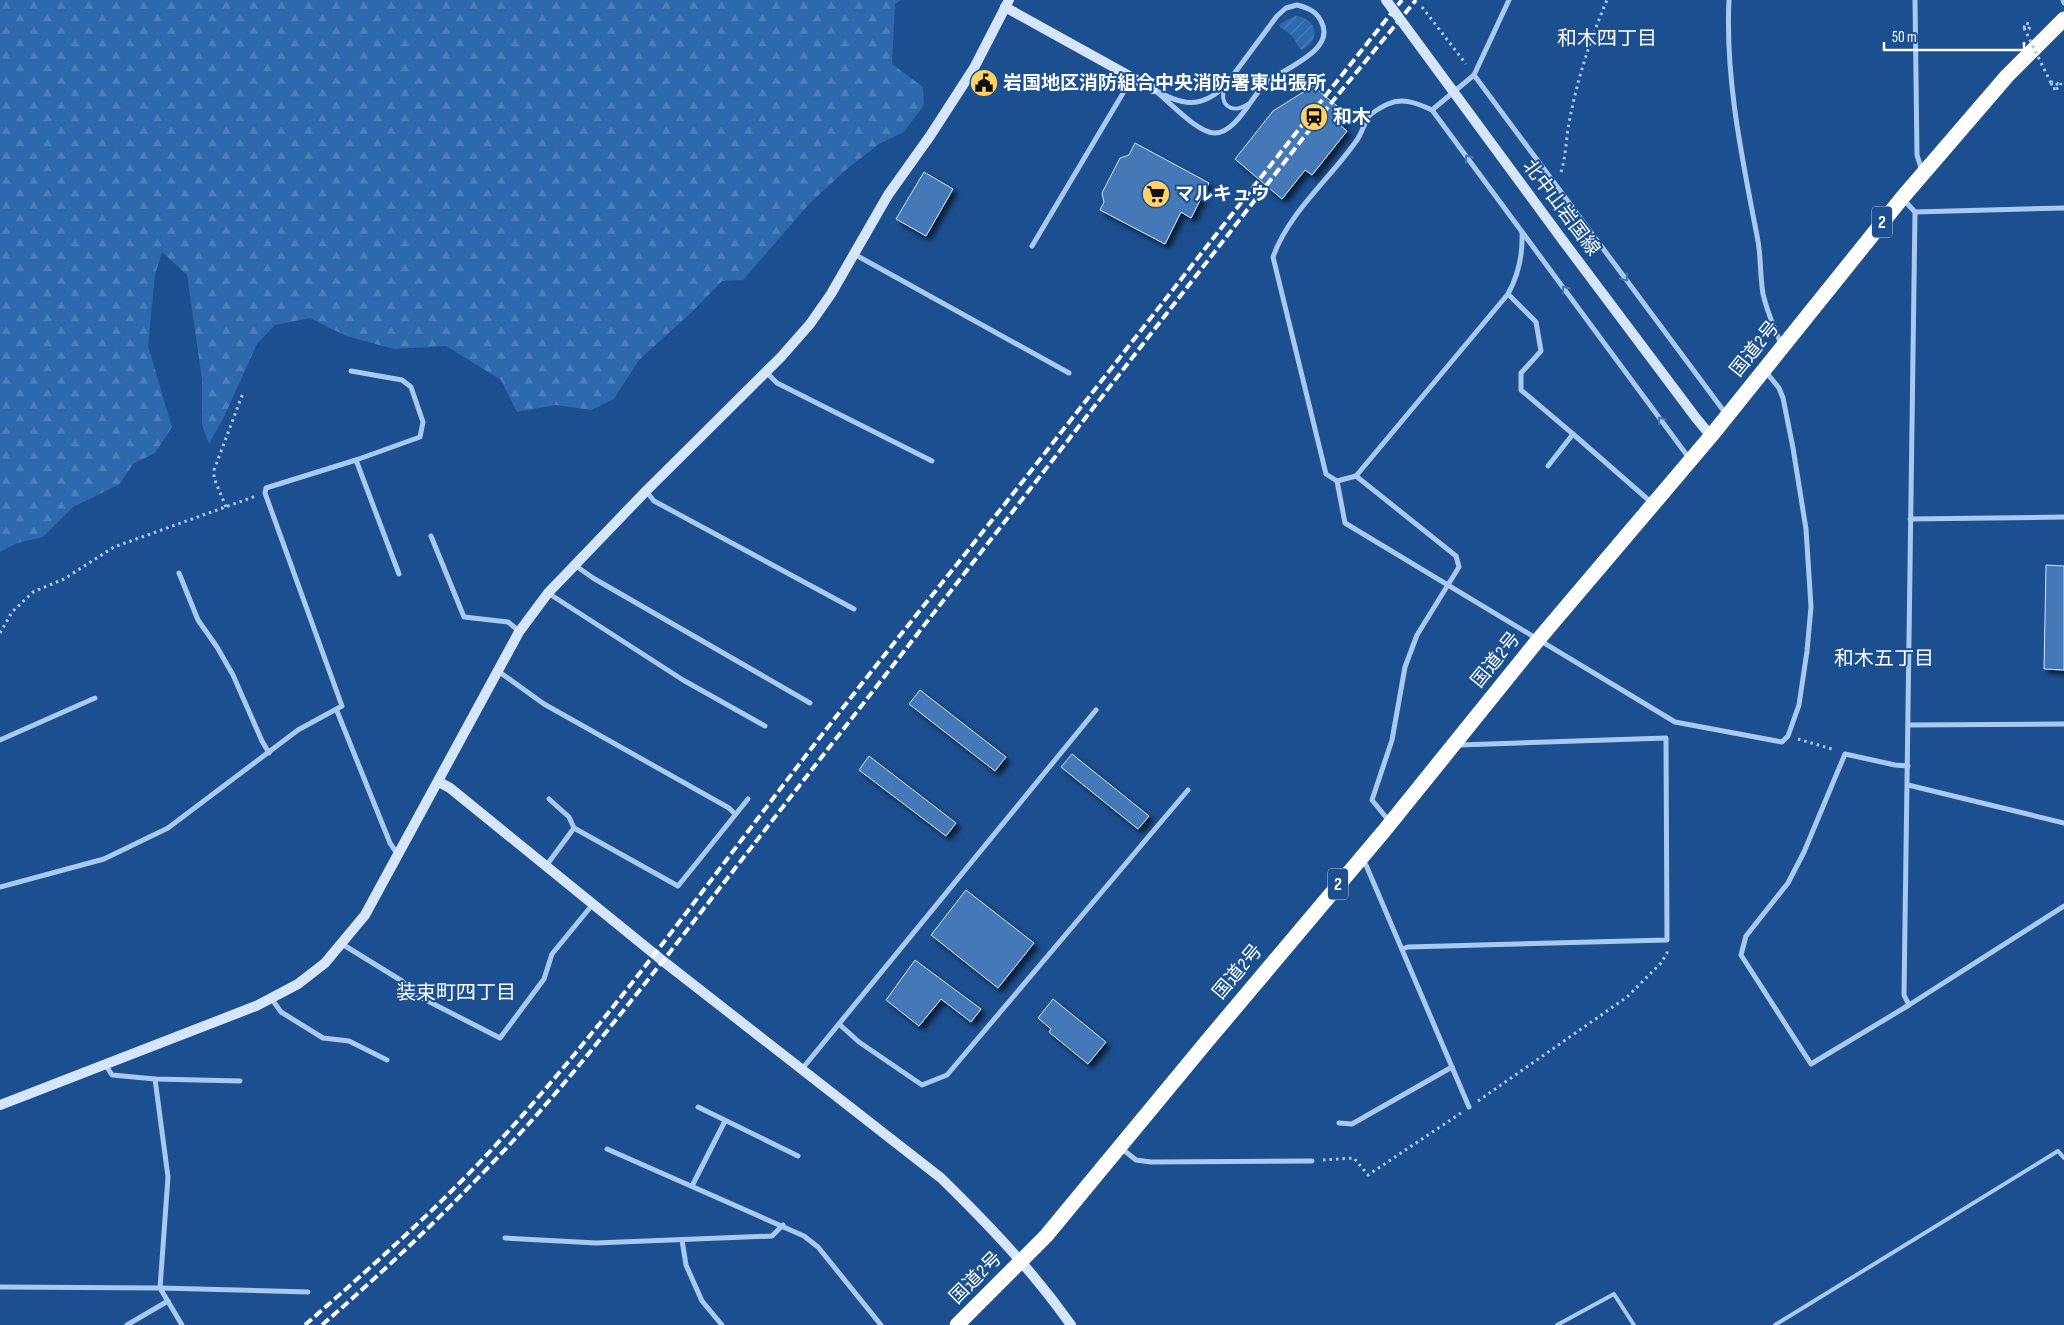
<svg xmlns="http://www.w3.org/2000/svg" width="2064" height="1325" font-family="'Sofia Sans Condensed','Noto Sans JP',sans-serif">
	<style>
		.forest { fill: url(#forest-firs) }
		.garden { fill: url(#garden-furrows) }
		.building { fill: #4478b7; stroke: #cfe3fa; filter: url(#shadow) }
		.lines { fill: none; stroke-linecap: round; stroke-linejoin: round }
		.path { stroke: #a9c9ee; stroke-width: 3; stroke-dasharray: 2.5 4; stroke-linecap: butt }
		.lane { stroke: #a9c9ee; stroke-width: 4 }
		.street { stroke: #a9c9ee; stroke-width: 5 }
		.secondary { stroke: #d6e6fa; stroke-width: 10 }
		.highway { stroke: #fff; stroke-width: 15 }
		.rail { stroke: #fff; stroke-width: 4; stroke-dasharray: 9 4; stroke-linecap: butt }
		.path-bridge { stroke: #a9c9ee; stroke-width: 3; stroke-dasharray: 2.5 4; stroke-linecap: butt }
		.secondary-bridge { stroke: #d6e6fa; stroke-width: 10 }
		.oneway { stroke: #4674ac }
		.labels { text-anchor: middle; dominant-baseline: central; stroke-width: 4; stroke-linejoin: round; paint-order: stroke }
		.shield { fill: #1b4f8f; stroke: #bbcadd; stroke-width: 1 }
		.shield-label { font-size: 18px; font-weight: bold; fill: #fff }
		.poi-label { font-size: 19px; font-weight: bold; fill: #fff; stroke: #1b4f8f; text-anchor: start }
		.street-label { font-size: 19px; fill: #fff; stroke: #1b4f8f }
		.neighbourhood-label { font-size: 20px; fill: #fff; stroke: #1b4f8f }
	</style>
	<defs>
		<pattern id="forest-firs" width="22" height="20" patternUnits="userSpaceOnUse" patternTransform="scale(1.25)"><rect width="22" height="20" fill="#2e69ad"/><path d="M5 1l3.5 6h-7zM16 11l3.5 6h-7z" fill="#4d80b9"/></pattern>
		<pattern id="garden-furrows" width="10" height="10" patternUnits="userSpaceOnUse" patternTransform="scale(1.25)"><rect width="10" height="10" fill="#2e69ad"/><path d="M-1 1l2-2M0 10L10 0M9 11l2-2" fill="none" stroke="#4d80b9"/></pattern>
		<filter id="shadow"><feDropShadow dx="4.5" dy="4.5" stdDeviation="2.5" flood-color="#0009"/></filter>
	</defs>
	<rect width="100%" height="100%" fill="#1b4f8f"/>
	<polygon class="forest" points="0,0 901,0 895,4 892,64 923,87 924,105 904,132 879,144 847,169 810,203 743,280 722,281 693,311 639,360 614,399 591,410 556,405 517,412 501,380 446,346 394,349 346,336 310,318 275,325 257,344 224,417 209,444 202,425 202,379 187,275 162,252 155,275 148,346 172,427 155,453 133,464 120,484 73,507 43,537 17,543 0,552"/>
	<path class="garden" d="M1295 16C1318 18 1322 41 1301 50L1292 36 1278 25Z"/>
	<g class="building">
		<polygon points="1313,86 1348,115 1340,125 1347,131 1312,175 1305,170 1282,199 1235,159 1273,111"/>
		<polygon points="1135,143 1209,183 1191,218 1181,212 1165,244 1100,210 1104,202 1102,193 1120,158 1129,155"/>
		<polygon points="924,172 953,189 926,236 896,219"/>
		<polygon points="2046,565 2064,566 2064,670 2044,669"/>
		<polygon points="920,690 1006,757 995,771 909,704"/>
		<polygon points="1072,754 1149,816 1138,829 1061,767"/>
		<polygon points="869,756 956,823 946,836 859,770"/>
		<polygon points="966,890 1034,943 998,988 931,935"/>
		<polygon points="915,960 981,1009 971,1022 941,999 919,1026 886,1000"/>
		<polygon points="1053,999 1106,1042 1088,1064 1049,1032 1051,1029 1038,1018"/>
	</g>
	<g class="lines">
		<g class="path">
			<polyline points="1422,7 1466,64"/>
			<polyline points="2024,28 2025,23 2030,24 2029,29 2026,29"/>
			<polyline points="2051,83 2053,89 2057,88 2057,83 2052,82"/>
			<polyline points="2056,89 2060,87 2061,83"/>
			<path d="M1561 172C1566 156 1566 139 1569 123 1577 80 1590 40 1607 0"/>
			<polyline points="226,507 214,478 214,470 243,393"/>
			<polyline points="0,633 12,612 33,592 64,579 114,547 256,496"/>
			<polyline points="1798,739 1835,750"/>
			<polyline points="1478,1101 1627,997 1661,963 1667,953 1667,950"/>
			<polyline points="1323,1160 1354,1158 1368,1175 1461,1113"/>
		</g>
		<g class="lane">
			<path d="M1225 86C1218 105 1232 115 1248 104"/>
			<polyline points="1557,1325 1614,1294 1634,1325"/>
			<polyline points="1775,1325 2058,1151 2064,1158"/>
		</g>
		<g class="street">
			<path d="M1729 0C1725 81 1743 162 1758 241 1761 258 1760 276 1763 294 1767 311 1774 328 1781 344"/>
			<polyline points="1915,0 1917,155 1922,171"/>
			<polyline points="2063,0 2064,3"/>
			<path d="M1297 5C1308 8 1316 11 1321 21 1338 52 1279 69 1263 86 1250 100 1235 133 1215 133 1197 133 1168 100 1153 89 1181 105 1200 110 1225 86L1277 16 1286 8Z"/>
			<polyline points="1474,75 1509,0"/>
			<polyline points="1432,110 1474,75 1726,414"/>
			<polyline points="1904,200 1915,212 1904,995 1909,1005"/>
			<polyline points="1915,212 2064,208"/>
			<polyline points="1032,246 1132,78"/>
			<polyline points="854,254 1069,373"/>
			<polyline points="1508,294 1536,322 1541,351 1521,373 1521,390 1573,434"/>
			<polyline points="766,372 777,383 932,461"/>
			<path d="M1689 458 1432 110C1419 104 1403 97 1388 104 1383 106 1373 112 1369 116 1364 123 1362 133 1357 140 1330 179 1289 212 1273 257L1326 474 1337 481 1345 523 1675 722 1782 742 1788 736 1799 705 1807 651 1811 607 1806 529 1793 448 1783 398 1779 388 1766 372"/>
			<polyline points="356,460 399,574"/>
			<polyline points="1548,466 1573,434 1652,503"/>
			<path d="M1356 476 1508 294C1519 274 1523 255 1522 232"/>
			<polyline points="1337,481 1356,476 1456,556 1459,567 1417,635 1405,667 1392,740 1372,800 1389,821"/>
			<polyline points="646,491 654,501 854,609"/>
			<polyline points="1910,519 2064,517"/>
			<polyline points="431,536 464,617 508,622 519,631"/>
			<polyline points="576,566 593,578 810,703"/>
			<polyline points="179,573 198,620 217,647 233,675 262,741 269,753"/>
			<polyline points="548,593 683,680 765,726"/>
			<polyline points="498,671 544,704 729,808 735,814"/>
			<polyline points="337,711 390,843 398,855"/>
			<polyline points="1908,725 2064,724"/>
			<polyline points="0,740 95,698"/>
			<polyline points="1908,766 1895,765 1845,754 1804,852 1788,883 1746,936 1741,955 1811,1064 1909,1005 2064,906"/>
			<polyline points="1908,785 2064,823"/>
			<polyline points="549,799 569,817 574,828 678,886 748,799"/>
			<polyline points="1361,861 1366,865 1469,1107"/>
			<polyline points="546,866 574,828"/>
			<polyline points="0,887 104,859 168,828 298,730 342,706 265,493 266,488 356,460 420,437 423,422 411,387 402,380 351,371"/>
			<polyline points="342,944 402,981 416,995 500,1038 544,979 552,954 593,904"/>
			<polyline points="1402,949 1408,947 1667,940 1666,738 1459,745"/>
			<polyline points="271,998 281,1012 323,1038 349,1041 387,1060"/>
			<polyline points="839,1024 859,1042 922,1085 947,1075 1188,790"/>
			<polyline points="105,1064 112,1075 155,1079 240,1081"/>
			<polyline points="802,1069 1096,710"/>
			<polyline points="155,1079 168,1177 160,1288 182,1325"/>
			<polyline points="698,1107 798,1156"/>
			<polyline points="1339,1123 1352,1124 1452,1067"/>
			<polyline points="1121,1148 1136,1160 1151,1162 1312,1161"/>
			<polyline points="607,1149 804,1236 818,1247 881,1325"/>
			<polyline points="692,1186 725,1121"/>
			<polyline points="505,1238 596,1243 772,1236 783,1225"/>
			<polyline points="682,1240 686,1265 702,1301 722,1325"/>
			<polyline points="0,1287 160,1288 308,1292"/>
			<polyline points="127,1325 168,1301"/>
		</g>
		<g class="secondary">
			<polyline points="1005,7 1153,89"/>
			<polyline points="1564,242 1696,418 1711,436"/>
			<path d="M439 782 450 788 663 961 941 1178C989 1225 1032 1270 1071 1325"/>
			<polyline points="0,1105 256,1006 298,984 325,963 365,915 519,632 548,593 646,491 781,357 810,324 831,294 888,195 930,136 974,68 1009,0"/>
		</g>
		<polyline class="highway" points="957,1325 1046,1236 1208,1040 1384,831 1538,640 1711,436 1902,198 2007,76 2064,19"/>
		<g class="rail">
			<path d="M305 1325C370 1268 435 1211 494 1147 615 1015 718 868 828 727 904 629 983 533 1059 435 1173 290 1286 144 1402 0"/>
			<path d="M322 1325C389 1267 453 1206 513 1141 566 1084 614 1022 663 961L1318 119 1416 0"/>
		</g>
		<polyline class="path-bridge" points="2024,28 2051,83"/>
		<polyline class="secondary-bridge" points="1386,0 1564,242"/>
	</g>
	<defs><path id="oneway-chevron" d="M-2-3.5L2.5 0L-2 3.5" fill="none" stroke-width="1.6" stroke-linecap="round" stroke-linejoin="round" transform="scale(1.25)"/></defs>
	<g class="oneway">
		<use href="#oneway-chevron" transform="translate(1468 158) rotate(-126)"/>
		<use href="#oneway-chevron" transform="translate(1625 278) rotate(53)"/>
		<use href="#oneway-chevron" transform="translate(1565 289) rotate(-126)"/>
		<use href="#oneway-chevron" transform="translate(1661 420) rotate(-126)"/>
	</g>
	<defs>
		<symbol id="civic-disc" viewBox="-11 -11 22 22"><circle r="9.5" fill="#ffd166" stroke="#1b4f8f"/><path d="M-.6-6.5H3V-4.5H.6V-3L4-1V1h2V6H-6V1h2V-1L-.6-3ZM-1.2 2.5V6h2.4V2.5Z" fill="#111"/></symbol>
		<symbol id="station-disc" viewBox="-11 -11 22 22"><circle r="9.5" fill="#ffd166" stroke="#1b4f8f"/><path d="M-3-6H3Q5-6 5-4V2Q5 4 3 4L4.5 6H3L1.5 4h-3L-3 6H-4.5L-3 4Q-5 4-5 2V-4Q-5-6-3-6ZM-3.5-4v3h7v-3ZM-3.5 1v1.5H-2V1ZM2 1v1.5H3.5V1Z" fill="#111"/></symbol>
		<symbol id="supermarket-disc" viewBox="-11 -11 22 22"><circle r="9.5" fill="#ffd166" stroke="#1b4f8f"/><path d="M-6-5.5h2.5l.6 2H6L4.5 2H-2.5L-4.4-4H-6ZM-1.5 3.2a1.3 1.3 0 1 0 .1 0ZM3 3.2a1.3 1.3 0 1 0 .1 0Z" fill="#111"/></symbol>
	</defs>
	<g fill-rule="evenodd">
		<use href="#civic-disc" x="968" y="67" width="32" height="32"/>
		<use href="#station-disc" x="1298" y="101" width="32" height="32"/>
		<use href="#supermarket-disc" x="1140" y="178" width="32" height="32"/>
	</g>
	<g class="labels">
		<g class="shield">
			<rect x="1872" y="206.5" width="20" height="31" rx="4"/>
			<rect x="1328" y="868.5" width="20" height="31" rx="4"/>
		</g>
		<g class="shield-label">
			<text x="1882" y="222">2</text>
			<text x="1338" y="884">2</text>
		</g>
		<g class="poi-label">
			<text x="1003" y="83">岩国地区消防組合中央消防署東出張所</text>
			<text x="1333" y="117">和木</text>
			<text x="1175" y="194">マルキュウ</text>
		</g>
		<g class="street-label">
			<text transform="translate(1561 208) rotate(53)">北中山岩国線</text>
			<text transform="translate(1755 349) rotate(-51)">国道2号</text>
			<text transform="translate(1496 660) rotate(-51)">国道2号</text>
			<text transform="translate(1238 972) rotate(-50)">国道2号</text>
			<text transform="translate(976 1278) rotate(-45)">国道2号</text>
		</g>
		<g class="neighbourhood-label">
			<text x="1607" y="39">和木四丁目</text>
			<text x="1884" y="659">和木五丁目</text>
			<text x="456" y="993">装束町四丁目</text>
		</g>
	</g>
	<path d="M1884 42v8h140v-8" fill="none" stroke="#ffffff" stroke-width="2.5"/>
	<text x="1892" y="42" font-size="15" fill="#ffffff" stroke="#1b4f8f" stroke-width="4" paint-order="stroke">50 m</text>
</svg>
